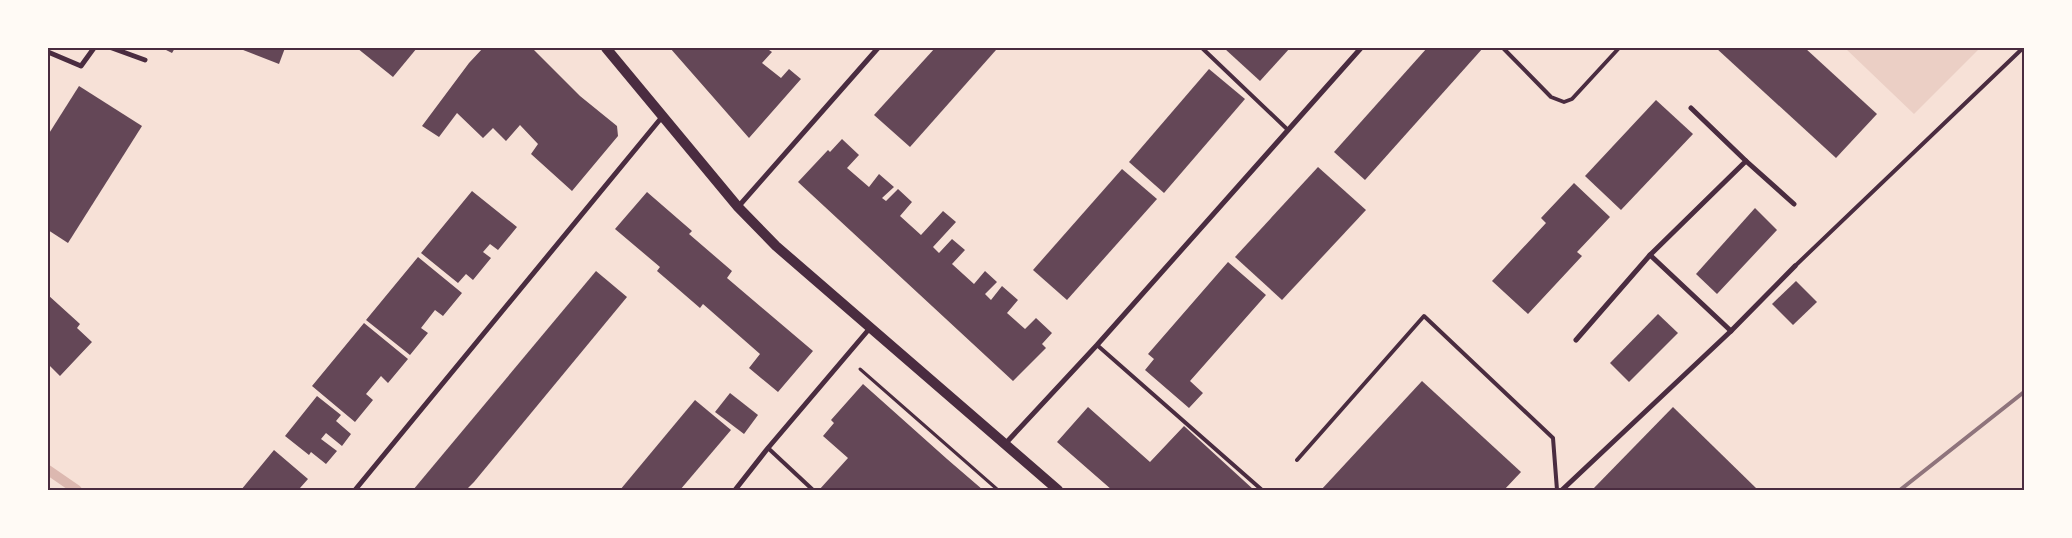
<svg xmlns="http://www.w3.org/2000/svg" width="2072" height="538" font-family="'Nunito Sans',sans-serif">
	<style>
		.green { fill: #ebcfc5 }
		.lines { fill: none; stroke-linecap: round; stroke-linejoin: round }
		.stream { stroke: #dcb8b0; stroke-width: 10 }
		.building { fill: #644757 }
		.path { stroke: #4a2c40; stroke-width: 3 }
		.service { stroke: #4a2c40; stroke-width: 4 }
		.minor { stroke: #4a2c40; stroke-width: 5 }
		.secondary { stroke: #4a2c40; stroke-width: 10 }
		.rail { stroke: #8f747c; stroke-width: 4 }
		.neatline { fill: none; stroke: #4a2c40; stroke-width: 2 }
	</style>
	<rect width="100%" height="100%" fill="#f7e1d7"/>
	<polygon class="green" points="1845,48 1980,48 1914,114"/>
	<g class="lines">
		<polyline class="stream" points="48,470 77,490"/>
	</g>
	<g class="building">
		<polygon points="162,48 175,48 172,53"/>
		<polygon points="238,48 285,48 279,64"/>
		<polygon points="357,48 417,48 393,77"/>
		<polygon points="483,48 532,48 580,96 617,126 618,136 572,191 531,154 538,144 520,125 506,141 493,128 483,138 457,113 439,137 422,126 469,63"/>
		<polygon points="670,48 766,48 772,52 762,63 781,78 789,69 801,79 749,138"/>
		<polygon points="935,48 993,48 996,50 910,147 874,115"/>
		<polygon points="1226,48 1290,48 1260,81 1225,49"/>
		<polygon points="1427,48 1483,48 1365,180 1334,152"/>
		<polygon points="1716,48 1805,48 1877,114 1836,158"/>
		<polygon points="1209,69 1245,99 1164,193 1129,162"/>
		<polygon points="79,86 142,126 68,243 48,230 48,135"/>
		<polygon points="1656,100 1693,134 1621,210 1585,176"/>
		<polygon points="842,139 859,155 847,168 869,187 879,174 894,187 882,198 886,201 898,189 912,202 900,216 921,235 943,211 956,222 933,247 939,253 952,239 965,250 952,264 974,284 985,271 997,282 985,294 991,300 1002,286 1018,300 1007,313 1025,329 1036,318 1052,333 1042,344 1046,348 1013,381 798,182 828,150 830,152"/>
		<polygon points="1318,167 1366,210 1282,300 1235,257"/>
		<polygon points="1122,169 1157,199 1067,300 1033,270"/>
		<polygon points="1574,183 1610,217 1577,252 1582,256 1528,314 1492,281 1546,223 1541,218"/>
		<polygon points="472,191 517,227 498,250 490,244 483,252 491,258 473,280 466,274 458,283 421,253"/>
		<polygon points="647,192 692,231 689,234 732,271 727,278 813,351 778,392 749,368 760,354 703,304 700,308 678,289 657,271 660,267 615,229"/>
		<polygon points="1755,208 1777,230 1717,294 1696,274"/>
		<polygon points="418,257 462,293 443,316 435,310 421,328 428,333 410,355 366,320"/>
		<polygon points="1228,262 1266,295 1190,381 1203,393 1189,408 1145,370 1154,359 1148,354"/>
		<polygon points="596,271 627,297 474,482 466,490 413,490"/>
		<polygon points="1796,281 1817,302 1793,325 1772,304"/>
		<polygon points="48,295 80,324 77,328 92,342 60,376 48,364"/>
		<polygon points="1658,314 1678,333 1629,382 1610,363"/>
		<polygon points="364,323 408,359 388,383 381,376 366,394 373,400 355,422 312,386"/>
		<polygon points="1422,381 1521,472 1504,490 1321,490"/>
		<polygon points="863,384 947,459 983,490 819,490 848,458 823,436 834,423 831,420"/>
		<polygon points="730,393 758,415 744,434 715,412"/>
		<polygon points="317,396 341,415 336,421 351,434 342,446 326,433 321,439 337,451 326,464 311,452 309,455 285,436"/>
		<polygon points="695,400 731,430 680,490 620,490"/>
		<polygon points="1088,407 1150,462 1184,426 1254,490 1112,490 1057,442"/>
		<polygon points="1673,407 1757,489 1756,490 1592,490"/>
		<polygon points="274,450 308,479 300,488 303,490 241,490"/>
	</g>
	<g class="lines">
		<polyline class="path" points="860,369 998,490"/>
		<g class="service">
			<polyline points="1202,48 1288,130"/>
			<polyline points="1503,48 1551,97 1564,102 1572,99 1619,48"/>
			<polyline points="1795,266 2023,48"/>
			<polyline points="1097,345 1262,490"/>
			<polyline points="768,448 813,490"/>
			<polyline points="1297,460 1424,316 1553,438 1557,490"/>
		</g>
		<g class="minor">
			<polyline points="112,48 145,60"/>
			<polyline points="48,52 81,66 94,48"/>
			<polyline points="1746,161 1794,204"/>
			<polyline points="738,207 878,48"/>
			<polyline points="1650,255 1731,331"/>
			<polyline points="1576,340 1650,255 1746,161 1691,108"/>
			<polyline points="1005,444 1097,345 1361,48"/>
			<polyline points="355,490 662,117"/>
			<polyline points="735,490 768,448 870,328"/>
			<polyline points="1562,490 1731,331 1795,266"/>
		</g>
		<polyline class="secondary" points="606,48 738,207 776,246 1058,490"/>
		<polyline class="rail" points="1900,490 2024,392"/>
	</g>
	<rect width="2072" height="538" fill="none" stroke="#fffaf5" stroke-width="98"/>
	<rect x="49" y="49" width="1974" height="440" class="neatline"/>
</svg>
